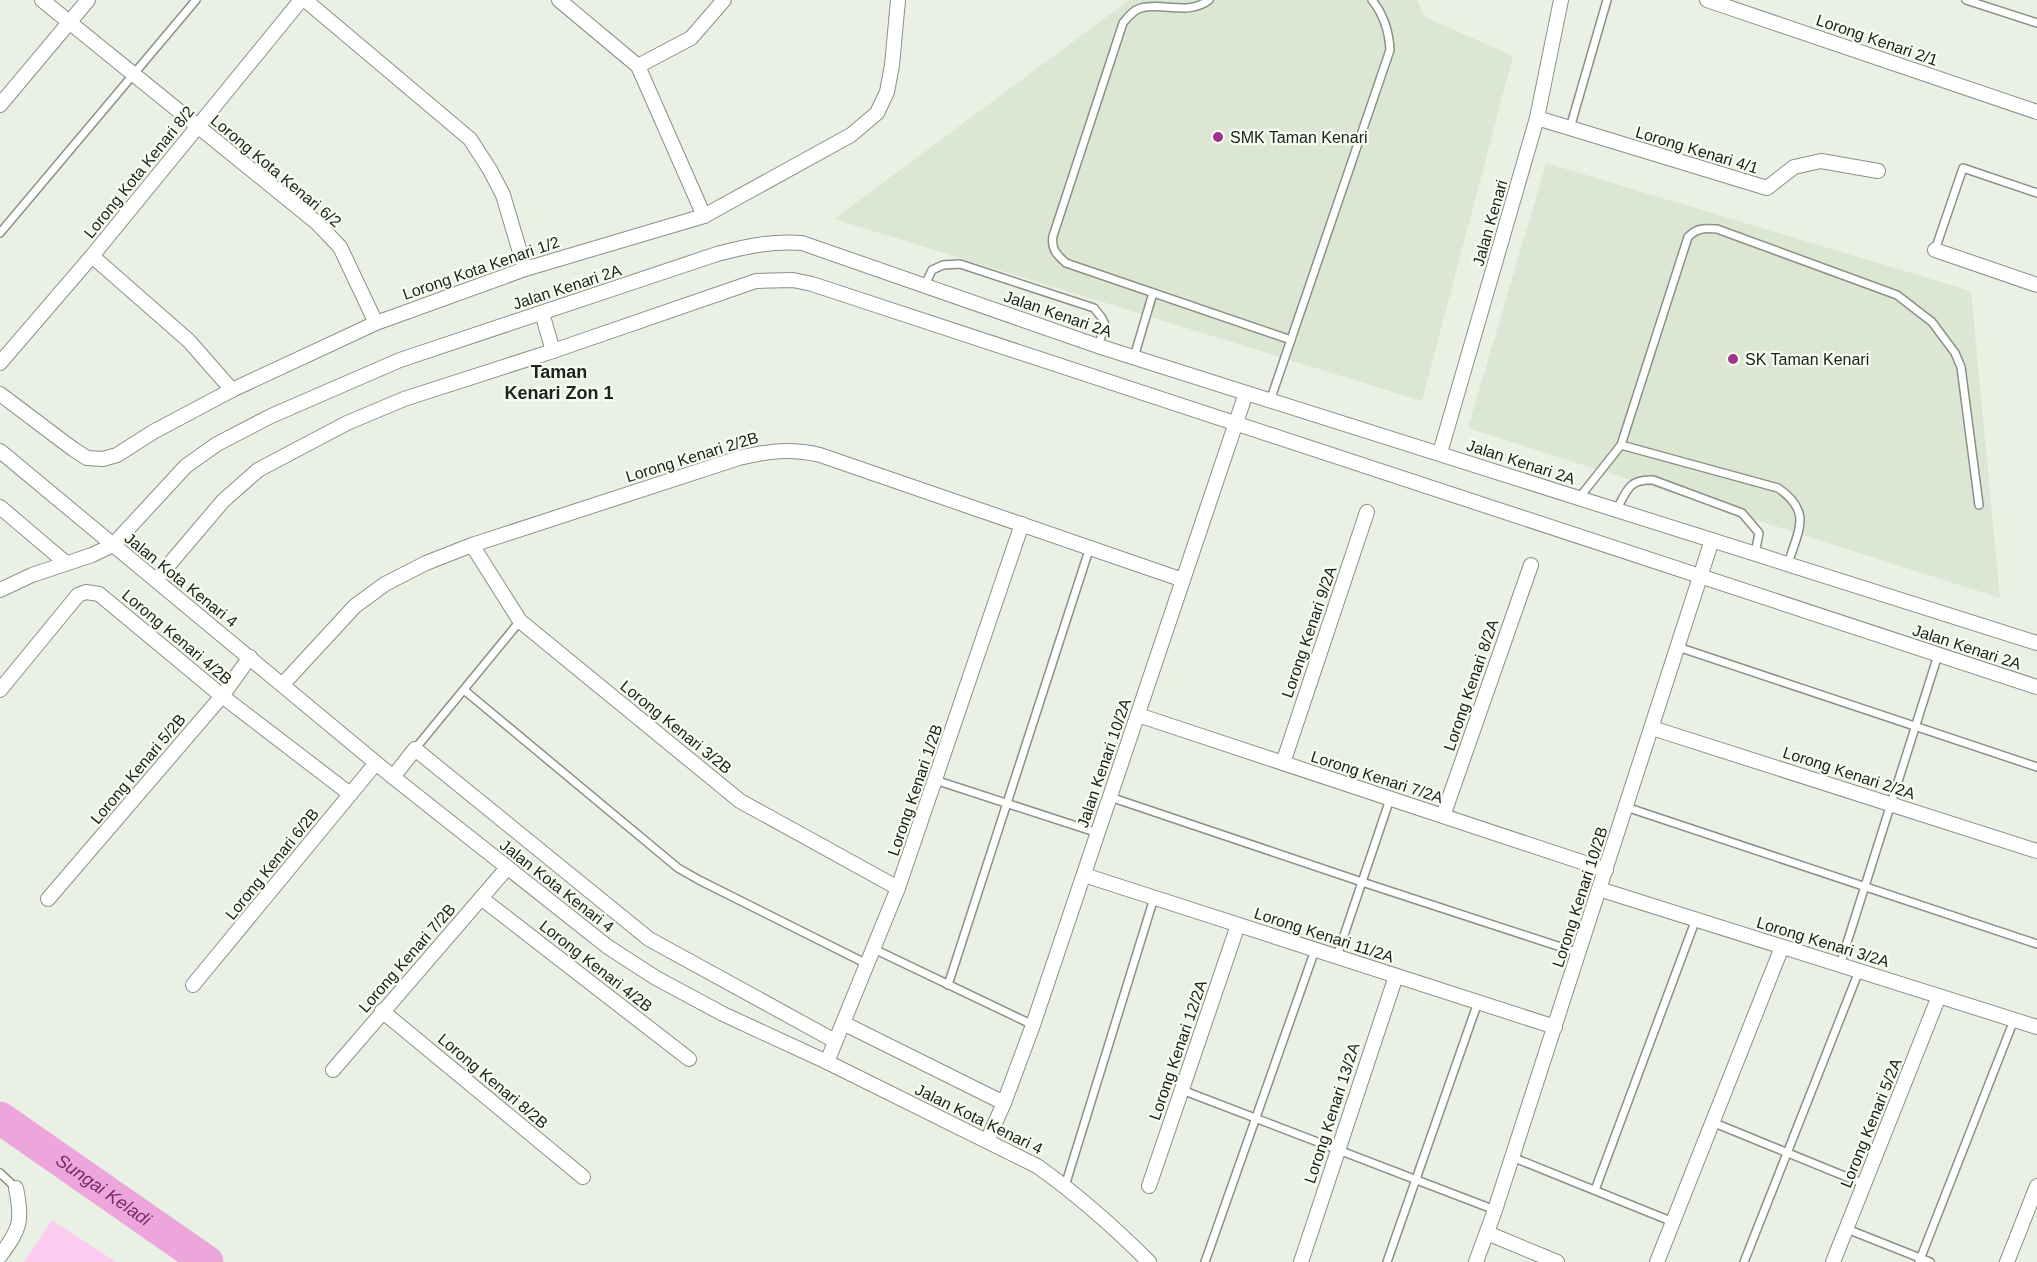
<svg xmlns="http://www.w3.org/2000/svg" width="2037" height="1262" font-family="Helvetica,sans-serif">
	<style>
		.built { fill: #dce7d3 }
		.green { fill: #fdcaf0 }
		.lines { fill: none; stroke-linecap: round; stroke-linejoin: round }
		.river { stroke: #eca6db; stroke-width: 33 }
		.lane-casing { stroke: #8a9185; stroke-width: 10 }
		.street-casing { stroke: #8a9185; stroke-width: 16 }
		.lane { stroke: #fff; stroke-width: 7 }
		.street { stroke: #fff; stroke-width: 14 }
		.poi-dot { fill: #a1318e; stroke: #f7fef1; stroke-width: 2 }
		.labels { text-anchor: middle; dominant-baseline: central; stroke-width: 4.5; stroke-linejoin: round; paint-order: stroke }
		.street-label { font-size: 16px; fill: #20221e; stroke: #f7fef1 }
		.poi-label { font-size: 16px; fill: #20221e; stroke: #f7fef1; text-anchor: start }
		.neighbourhood-label { font-size: 18px; font-weight: bold; fill: #20221e; stroke: #f7fef1 }
		.water-label { font-size: 18px; font-style: italic; fill: #79296b; stroke: #f7fef1 }
	</style>
	<rect width="100%" height="100%" fill="#eaf1e4"/>
	<g class="built">
		<polygon points="1129,0 1417,0 1425,17 1513,56 1422,401 834,219"/>
		<polygon points="1546,163 1971,291 2000,598 1468,428"/>
	</g>
	<polygon class="green" points="52,1220 116,1262 24,1262"/>
	<g class="lines">
		<path class="river" id="s1" d="M0 1118 207 1262"/>
		<defs>
			<g id="lane">
				<path d="M1209 0C1188 16 1163 2 1141 8 1133 10 1128 17 1123 23L1053 236C1051 249 1056 254 1066 263L1291 340"/>
				<polyline points="1966,0 2037,23"/>
				<polyline points="1570,128 1607,0"/>
				<polyline points="0,233 196,0"/>
				<polyline points="1935,250 1963,168 2037,193"/>
				<polyline points="925,285 932,270 943,265 960,264 1094,308 1102,318 1105,325 1098,346"/>
				<polyline points="1134,357 1153,293"/>
				<path d="M1270 401 1390 50C1389 30 1384 15 1372 0"/>
				<path d="M1621 445 1778 488C1813 512 1798 530 1788 564"/>
				<path d="M1579 498 1621 445 1688 237C1697 228 1704 228 1717 229L1897 295 1932 322 1955 353 1961 367 1979 505"/>
				<path d="M1617 509C1627 490 1629 479 1653 480L1742 513 1759 533 1755 554"/>
				<polyline points="1678,647 2037,767"/>
				<polyline points="464,690 678,868 699,880 867,964"/>
				<polyline points="415,749 520,621"/>
				<polyline points="935,780 1098,833"/>
				<polyline points="1110,797 1362,882 1579,953"/>
				<polyline points="1626,807 2037,944"/>
				<polyline points="874,949 1033,1025"/>
				<polyline points="1337,956 1390,799"/>
				<polyline points="1840,965 1938,655"/>
				<polyline points="948,985 1090,547"/>
				<polyline points="1182,1090 1495,1210"/>
				<polyline points="1712,1122 1864,1184"/>
				<polyline points="1512,1157 1673,1222"/>
				<polyline points="0,1173 16,1188"/>
				<polyline points="1065,1186 1154,898"/>
				<polyline points="1595,1190 1696,919"/>
				<polyline points="1847,1229 1930,1262"/>
				<polyline points="1205,1262 1315,950"/>
				<polyline points="1387,1262 1478,1002"/>
				<polyline points="1744,1262 1859,971"/>
				<polyline points="1919,1262 2014,1020"/>
			</g>
			<g id="street">
				<polyline points="42,0 316,222 340,247 376,323"/>
				<polyline points="305,0 470,139 490,170 503,195 525,269"/>
				<polyline points="559,0 638,66 704,216"/>
				<polyline points="1707,0 2037,112"/>
				<polyline points="638,66 691,38 724,0"/>
				<polyline points="0,105 88,0"/>
				<polyline points="1537,118 1767,188 1794,167 1821,161 1878,171"/>
				<polyline points="1935,250 2037,285"/>
				<polyline points="92,256 189,341 232,390"/>
				<polyline points="542,313 553,351"/>
				<polyline points="0,363 92,256 301,0"/>
				<polyline points="0,394 73,449 87,458 103,459 117,455 153,432 232,390 376,323 525,269 704,216 851,135 877,113 887,92 892,65 898,0"/>
				<path d="M0 451 393 777 608 947 656 978 723 1014 827 1062 1037 1166C1078 1195 1114 1227 1149 1262"/>
				<polyline points="1440,453 1537,118 1561,0"/>
				<polyline points="0,507 66,563"/>
				<polyline points="472,545 520,621 740,801 898,888"/>
				<polyline points="156,580 223,501 258,470 347,423 404,399 553,351 756,281 793,280 812,284 2037,687"/>
				<path d="M0 590 32 575 92 555 113 545 186 466 217 444 271 416 400 360 717 254C748 246 770 241 802 243L1098 346 2037 643"/>
				<path d="M283 684 355 606 385 584 426 563 472 545 739 458C768 451 790 448 820 455L1183 580"/>
				<polyline points="0,690 78,595 86,592 99,594 222,696 350,794"/>
				<polyline points="1138,715 1606,870"/>
				<polyline points="1652,728 2037,851"/>
				<polyline points="1283,763 1367,512"/>
				<polyline points="393,777 415,749 649,939 835,1041"/>
				<polyline points="1443,816 1531,565"/>
				<polyline points="1084,875 1555,1027"/>
				<polyline points="1599,889 2037,1027"/>
				<polyline points="481,898 689,1059"/>
				<polyline points="48,899 222,696 250,657"/>
				<polyline points="193,985 376,763"/>
				<polyline points="382,1011 583,1177"/>
				<polyline points="843,1023 1004,1103"/>
				<polyline points="827,1062 898,888 1022,524"/>
				<polyline points="333,1070 507,868"/>
				<polyline points="987,1141 1004,1103 1033,1025 1246,393"/>
				<polyline points="1149,1186 1238,925"/>
				<polyline points="1487,1233 1557,1262"/>
				<path d="M0 1256C20 1229 23 1222 16 1188"/>
				<polyline points="1301,1262 1396,976"/>
				<polyline points="1476,1262 1495,1210 1712,540"/>
				<polyline points="1657,1262 1782,947"/>
				<polyline points="1833,1262 1939,996"/>
				<polyline points="2007,1262 2037,1186"/>
			</g>
		</defs>
		<use href="#lane" class="lane-casing"/>
		<use href="#street" class="street-casing"/>
		<use href="#lane" class="lane"/>
		<use href="#street" class="street"/>
	</g>
	<g class="poi-dot">
		<circle cx="1218" cy="137" r="6"/>
		<circle cx="1733" cy="359" r="6"/>
	</g>
	<g class="labels">
		<g class="street-label">
			<text transform="translate(1877 40) rotate(19)">Lorong Kenari 2/1</text>
			<text transform="translate(1697 150) rotate(17)">Lorong Kenari 4/1</text>
			<text transform="translate(276 171) rotate(40)">Lorong Kota Kenari 6/2</text>
			<text transform="translate(139 172) rotate(-51)">Lorong Kota Kenari 8/2</text>
			<text transform="translate(1490 223) rotate(-74)">Jalan Kenari</text>
			<text transform="translate(481 268) rotate(-19)">Lorong Kota Kenari 1/2</text>
			<text transform="translate(567 287) rotate(-18)">Jalan Kenari 2A</text>
			<text transform="translate(1058 314) rotate(19)">Jalan Kenari 2A</text>
			<text transform="translate(692 457) rotate(-17)">Lorong Kenari 2/2B</text>
			<text transform="translate(1521 462) rotate(18)">Jalan Kenari 2A</text>
			<text transform="translate(181 580) rotate(39)">Jalan Kota Kenari 4</text>
			<text transform="translate(1309 632) rotate(-71)">Lorong Kenari 9/2A</text>
			<text transform="translate(177 637) rotate(40)">Lorong Kenari 4/2B</text>
			<text transform="translate(1967 647) rotate(18)">Jalan Kenari 2A</text>
			<text transform="translate(1471 685) rotate(-71)">Lorong Kenari 8/2A</text>
			<text transform="translate(676 727) rotate(39)">Lorong Kenari 3/2B</text>
			<text transform="translate(1104 763) rotate(-71)">Jalan Kenari 10/2A</text>
			<text transform="translate(138 769) rotate(-50)">Lorong Kenari 5/2B</text>
			<text transform="translate(1849 773) rotate(18)">Lorong Kenari 2/2A</text>
			<text transform="translate(1377 777) rotate(18)">Lorong Kenari 7/2A</text>
			<text transform="translate(915 790) rotate(-71)">Lorong Kenari 1/2B</text>
			<text transform="translate(272 864) rotate(-51)">Lorong Kenari 6/2B</text>
			<text transform="translate(557 886) rotate(38)">Jalan Kota Kenari 4</text>
			<text transform="translate(1580 897) rotate(-72)">Lorong Kenari 10/2B</text>
			<text transform="translate(1324 935) rotate(18)">Lorong Kenari 11/2A</text>
			<text transform="translate(1823 942) rotate(17)">Lorong Kenari 3/2A</text>
			<text transform="translate(407 958) rotate(-49)">Lorong Kenari 7/2B</text>
			<text transform="translate(596 966) rotate(38)">Lorong Kenari 4/2B</text>
			<text transform="translate(1178 1050) rotate(-71)">Lorong Kenari 12/2A</text>
			<text transform="translate(493 1081) rotate(40)">Lorong Kenari 8/2B</text>
			<text transform="translate(1332 1113) rotate(-72)">Lorong Kenari 13/2A</text>
			<text transform="translate(979 1119) rotate(26)">Jalan Kota Kenari 4</text>
			<text transform="translate(1871 1123) rotate(-68)">Lorong Kenari 5/2A</text>
		</g>
		<g class="poi-label">
			<text x="1230" y="137">SMK Taman Kenari</text>
			<text x="1745" y="359">SK Taman Kenari</text>
		</g>
		<g class="neighbourhood-label">
			<text x="559" y="372">Taman<tspan x="559" dy="21">Kenari Zon 1</tspan></text>
		</g>
		<g class="water-label">
			<text stroke="none"><textPath href="#s1" startOffset="126">Sungai Keladi</textPath></text>
		</g>
	</g>
</svg>
